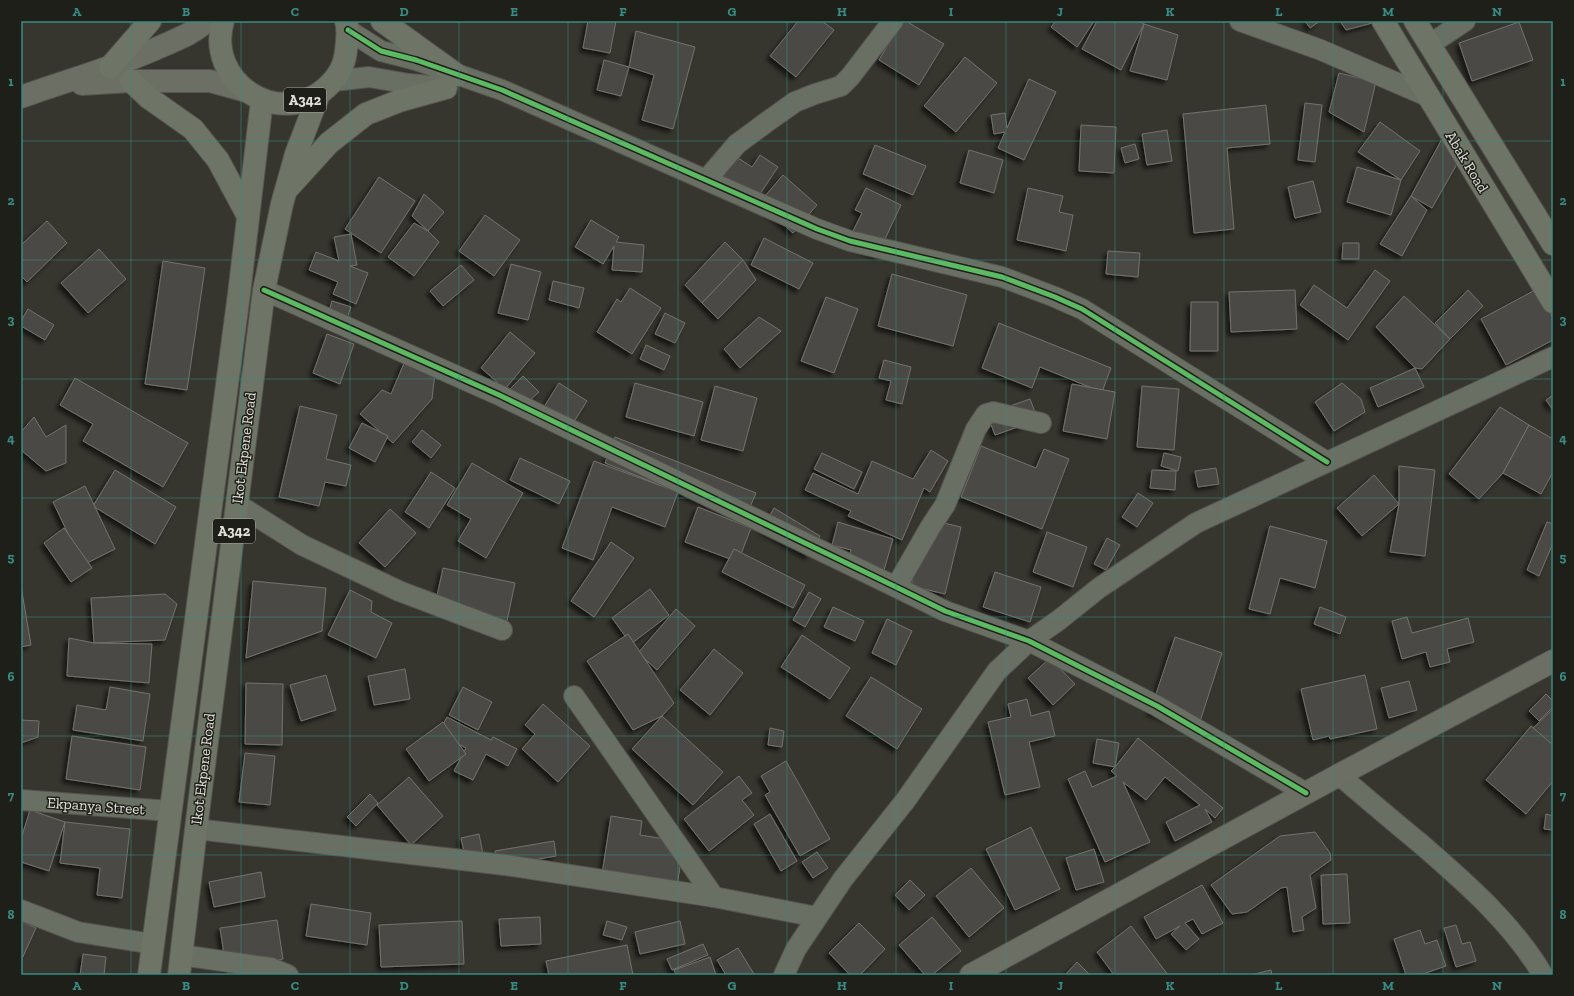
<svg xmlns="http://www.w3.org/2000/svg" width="1574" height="996" font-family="'Zilla Slab',serif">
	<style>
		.building { fill: #4c4a44; stroke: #74726d; filter: url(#shadow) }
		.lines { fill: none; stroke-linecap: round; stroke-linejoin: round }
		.street-casing { stroke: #54534e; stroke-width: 22 }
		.secondary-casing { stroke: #54534e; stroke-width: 24 }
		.highway-casing { stroke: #54534e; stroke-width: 24 }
		.street { stroke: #6a6f64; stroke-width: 20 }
		.secondary { stroke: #6c7064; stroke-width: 22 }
		.highway { stroke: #6f7566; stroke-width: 22 }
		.cycleway-casing { stroke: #1f1f19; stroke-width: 8 }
		.cycleway { stroke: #5cba63; stroke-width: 5 }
		.grid { fill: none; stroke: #398c84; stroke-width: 1; stroke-opacity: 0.55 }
		.labels { text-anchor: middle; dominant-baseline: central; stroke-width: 3; stroke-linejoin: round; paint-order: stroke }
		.shield { fill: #1f1f19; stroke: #a8a8a0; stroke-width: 1 }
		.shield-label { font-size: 14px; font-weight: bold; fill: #e2e2da }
		.street-label { font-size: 15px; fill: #e2e2da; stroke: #1f1f19 }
		.neatline { fill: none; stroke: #398c84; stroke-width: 1.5 }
		.grid-label { font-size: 13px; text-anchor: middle; font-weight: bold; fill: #398c84 }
	</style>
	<defs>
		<filter id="shadow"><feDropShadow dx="-3.5" dy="3.5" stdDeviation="2" flood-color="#0009"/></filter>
	</defs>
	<rect width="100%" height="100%" fill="#36352e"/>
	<g class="building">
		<polygon points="588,21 616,21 610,53 583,48"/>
		<polygon points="798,21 822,21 834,30 796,77 770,56"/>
		<polygon points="902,21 906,21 944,44 919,85 879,60"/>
		<polygon points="1056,21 1094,21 1077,47 1051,27"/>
		<polygon points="1097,21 1138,21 1144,24 1121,70 1082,49"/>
		<polygon points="1305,21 1320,21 1310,28"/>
		<polygon points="1340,21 1380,21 1346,30"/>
		<polygon points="1519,22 1533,60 1472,81 1459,43"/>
		<polygon points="1144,24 1178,35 1167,80 1130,71"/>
		<polygon points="636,31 695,47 673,129 642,120 654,75 629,67"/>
		<polygon points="965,57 997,83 956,132 924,106"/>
		<polygon points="604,60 629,67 621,96 597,90"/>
		<polygon points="1339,73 1376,82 1364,132 1329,112"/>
		<polygon points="1029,79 1056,92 1024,160 998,148 1005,132 994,134 991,115 1005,113 1007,128"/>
		<polygon points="1305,103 1322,105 1315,162 1298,160"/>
		<polygon points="1266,105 1270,144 1227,148 1234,229 1194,233 1183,114"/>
		<polygon points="1380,122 1420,151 1401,180 1358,152"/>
		<polygon points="1081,125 1116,127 1114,173 1079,171"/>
		<polygon points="1167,130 1172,161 1147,165 1142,134"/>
		<polygon points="1443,137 1465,150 1432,208 1411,196"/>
		<polygon points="1135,144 1139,159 1125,163 1121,148"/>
		<polygon points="875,145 926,166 913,195 863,174"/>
		<polygon points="969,150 1003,160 994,193 960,183"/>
		<polygon points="732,154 752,167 760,155 778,167 754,203 717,178"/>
		<polygon points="1357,167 1401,180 1391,215 1347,202"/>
		<polygon points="783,175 817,205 793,233 759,203"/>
		<polygon points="379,177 415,201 381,253 345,229"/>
		<polygon points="1313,181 1321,212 1295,218 1288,187"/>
		<polygon points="866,188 901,205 877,256 848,241 862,213 855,210"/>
		<polygon points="1028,188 1063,196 1059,212 1073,215 1066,251 1017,240"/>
		<polygon points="424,194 444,212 428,231 412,216"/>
		<polygon points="1411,196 1427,210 1402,256 1380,244"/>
		<polygon points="485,215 520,240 494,276 459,251"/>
		<polygon points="591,220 619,237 616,242 644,245 642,272 612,270 614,246 603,264 575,247"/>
		<polygon points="47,221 67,243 27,282 21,276 21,245"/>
		<polygon points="414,223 428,231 439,242 414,276 388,257"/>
		<polygon points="351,234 357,265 350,266 368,273 356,304 333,294 338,282 309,270 316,252 339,261 334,237"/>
		<polygon points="764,238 813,263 799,289 751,265"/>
		<polygon points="725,242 743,260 702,303 685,285"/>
		<polygon points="1343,243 1359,243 1359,259 1342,259"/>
		<polygon points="99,249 126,279 88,313 61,283"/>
		<polygon points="1108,251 1140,253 1138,277 1106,274"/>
		<polygon points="743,260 756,280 718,319 702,303"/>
		<polygon points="163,261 205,268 187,390 145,384"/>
		<polygon points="511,264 541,272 528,320 498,313"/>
		<polygon points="461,265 474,280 443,306 430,291"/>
		<polygon points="1375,270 1390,281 1348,340 1300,305 1314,285 1347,308"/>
		<polygon points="892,274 967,295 953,346 878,326"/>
		<polygon points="553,281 584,288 579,308 549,300"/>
		<polygon points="630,288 661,308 632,354 597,332 617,299 621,302"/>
		<polygon points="1537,289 1553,318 1553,340 1506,365 1481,319"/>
		<polygon points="1295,290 1297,329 1231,332 1229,292"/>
		<polygon points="1468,290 1483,306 1450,339 1435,323"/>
		<polygon points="1404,296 1450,339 1422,369 1415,368 1376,327"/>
		<polygon points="826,297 858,309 834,373 801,361"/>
		<polygon points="332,301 351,307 345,324 327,318"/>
		<polygon points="1191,302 1218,302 1218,351 1190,351"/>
		<polygon points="28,309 54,325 45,340 21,326 21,321"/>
		<polygon points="665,313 685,323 675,343 655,334"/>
		<polygon points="759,317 781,331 740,368 724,349"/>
		<polygon points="999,323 1111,368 1102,392 1040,367 1032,388 982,368"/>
		<polygon points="510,332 535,353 505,389 481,368"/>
		<polygon points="327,334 354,344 340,384 313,373"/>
		<polygon points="646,345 670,356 664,370 640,359"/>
		<polygon points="884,360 911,367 902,404 886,400 891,381 879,378"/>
		<polygon points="405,361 435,373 432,399 393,443 360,414 382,390 391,394"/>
		<polygon points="1415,368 1424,387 1378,407 1370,388"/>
		<polygon points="523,376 539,392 525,405 510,389"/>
		<polygon points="75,378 188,443 163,487 83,441 93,424 60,405"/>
		<polygon points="559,383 587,401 570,428 542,410"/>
		<polygon points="635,383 703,402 694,436 626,417"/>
		<polygon points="1342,383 1361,399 1365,412 1334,431 1315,402"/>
		<polygon points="1072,384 1115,392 1107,439 1063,431"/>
		<polygon points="715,386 757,398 743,451 701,440"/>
		<polygon points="1142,386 1179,389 1174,450 1137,447"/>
		<polygon points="1553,395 1553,410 1546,400"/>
		<polygon points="1030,399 1038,420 995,435 987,414"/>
		<polygon points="300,406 337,415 326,459 351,465 346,486 325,482 319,506 279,497"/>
		<polygon points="1500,407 1529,425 1503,473 1479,499 1449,474"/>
		<polygon points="34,417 46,437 66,425 66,463 46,471 21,450 21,432"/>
		<polygon points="362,423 388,436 375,462 349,448"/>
		<polygon points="1529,425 1553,439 1553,472 1541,494 1503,473"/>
		<polygon points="422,430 441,445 431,458 412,442"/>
		<polygon points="615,437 756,493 745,519 605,463"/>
		<polygon points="981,446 1036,468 1044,449 1069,459 1042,529 961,497"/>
		<polygon points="931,450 948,461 930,492 924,488 902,540 848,516 851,511 805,490 813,473 858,494 872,461 913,479"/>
		<polygon points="822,453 862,472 854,489 814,469"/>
		<polygon points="1164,453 1181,457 1178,471 1161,466"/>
		<polygon points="520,458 570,481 559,504 510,480"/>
		<polygon points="594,461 678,492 665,527 612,507 593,560 562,548"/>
		<polygon points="472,463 523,493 486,558 458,541 471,519 447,505"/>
		<polygon points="1399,466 1435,470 1425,556 1390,552 1399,504"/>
		<polygon points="1216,468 1219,484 1198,487 1195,471"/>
		<polygon points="115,470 176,507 155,544 93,506"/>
		<polygon points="1152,470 1176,471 1175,490 1150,488"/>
		<polygon points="431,472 455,488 429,528 405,512"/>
		<polygon points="1374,475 1399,504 1362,536 1337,508"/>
		<polygon points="85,486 115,549 83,565 53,502"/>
		<polygon points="1138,493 1153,503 1137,527 1122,517"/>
		<polygon points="698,507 751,528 738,562 685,542"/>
		<polygon points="774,508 820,536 808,556 762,529"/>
		<polygon points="390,509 416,533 385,567 359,543"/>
		<polygon points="926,519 961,527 945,594 911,586"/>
		<polygon points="838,522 893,539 882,577 847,567 851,550 832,545"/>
		<polygon points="1547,522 1553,524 1553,543 1539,576 1527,570"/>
		<polygon points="1270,526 1327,541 1315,588 1280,578 1270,614 1249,609"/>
		<polygon points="64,528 92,568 71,582 44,543"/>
		<polygon points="1047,532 1087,547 1073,587 1033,572"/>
		<polygon points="1107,538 1120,545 1106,570 1094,564"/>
		<polygon points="611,542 634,558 594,617 571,601"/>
		<polygon points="734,549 805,585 793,608 722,572"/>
		<polygon points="443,568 515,583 507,621 435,605"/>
		<polygon points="995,572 1041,587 1030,622 983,607"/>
		<polygon points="253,581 326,588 322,631 246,658"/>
		<polygon points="21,586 31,645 21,647"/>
		<polygon points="650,589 669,615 631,644 612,618"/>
		<polygon points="350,590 372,601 371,612 392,623 376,658 328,635"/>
		<polygon points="809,592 821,599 805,627 793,620"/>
		<polygon points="165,594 177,604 165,640 94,643 91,598"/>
		<polygon points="833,607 864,621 855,641 824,627"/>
		<polygon points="1320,607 1346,617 1340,634 1314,624"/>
		<polygon points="676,609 695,626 657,670 638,653"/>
		<polygon points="1407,617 1412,633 1468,618 1474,642 1447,649 1450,662 1430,667 1426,652 1402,659 1392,621"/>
		<polygon points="887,619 912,631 896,665 872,653"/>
		<polygon points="628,634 674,703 662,716 633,730 587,661"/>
		<polygon points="802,635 850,668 830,699 781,667"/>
		<polygon points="1175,637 1222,653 1198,728 1150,712"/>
		<polygon points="69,638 94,643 152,644 149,683 67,676"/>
		<polygon points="714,649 743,673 710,715 680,690"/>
		<polygon points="1050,658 1075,684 1053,705 1028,678"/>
		<polygon points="405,669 410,699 374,705 368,676"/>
		<polygon points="326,675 336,710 301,721 290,685"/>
		<polygon points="1365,675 1377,729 1330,739 1329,736 1313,740 1301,689"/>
		<polygon points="871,677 922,709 897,749 846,716"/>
		<polygon points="1409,681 1417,710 1389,718 1381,688"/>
		<polygon points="246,683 283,684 282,745 245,744"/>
		<polygon points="110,687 150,694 143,741 73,730 77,705 106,710"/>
		<polygon points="463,687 492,702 478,730 449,715"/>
		<polygon points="1546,694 1553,701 1553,707 1539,721 1529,711"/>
		<polygon points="1027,699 1031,716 1049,711 1055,736 1029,742 1040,787 1005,795 988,722 1011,717 1008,704"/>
		<polygon points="543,704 590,746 558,782 522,749 535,734 525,725"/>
		<polygon points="1553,709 1553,749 1533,728"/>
		<polygon points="662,716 723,772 693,805 632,749"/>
		<polygon points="447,717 491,740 493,737 517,749 508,766 486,754 473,780 454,771 466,748 438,734"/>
		<polygon points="21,720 39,721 38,737 21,743"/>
		<polygon points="443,722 466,754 429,781 406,749"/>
		<polygon points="1531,726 1553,745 1553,781 1526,814 1486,780"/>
		<polygon points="770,728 784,731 782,747 768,745"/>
		<polygon points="72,736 146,747 140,790 66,779"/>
		<polygon points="1138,738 1223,808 1215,818 1205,809 1212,822 1175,841 1166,822 1200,805 1165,777 1146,800 1123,782 1150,842 1105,862 1068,779 1085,771 1092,787 1117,776 1111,771 1115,767 1093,763 1097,739 1119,743 1115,767"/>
		<polygon points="245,753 275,756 270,805 239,802"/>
		<polygon points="786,761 830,839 800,856 765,795 770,792 761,776"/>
		<polygon points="739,776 752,793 742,800 754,815 709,851 684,819"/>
		<polygon points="409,777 443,816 411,845 377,805"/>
		<polygon points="370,794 378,803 356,826 347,817"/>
		<polygon points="30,810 65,822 49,871 21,862 21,839"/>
		<polygon points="770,814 797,861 781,871 754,824"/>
		<polygon points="1546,814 1553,816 1553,830 1544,829"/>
		<polygon points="611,816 642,821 640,835 684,842 677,886 602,874"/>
		<polygon points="65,822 130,829 122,898 97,895 100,868 60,863"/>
		<polygon points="1031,827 1060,889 1015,910 986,849"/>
		<polygon points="1315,832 1330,853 1331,860 1310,875 1316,908 1302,917 1304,930 1293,932 1287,887 1281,888 1247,912 1232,914 1211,885 1280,836"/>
		<polygon points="479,834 483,854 465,857 461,838"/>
		<polygon points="554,841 556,856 498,866 495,851"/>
		<polygon points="1094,849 1104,882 1076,890 1066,858"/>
		<polygon points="817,852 828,868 813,878 802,862"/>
		<polygon points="971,868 1004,908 969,937 936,896"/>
		<polygon points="261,872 265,897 214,907 209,882"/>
		<polygon points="1347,874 1350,923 1323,924 1321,875"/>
		<polygon points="910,880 925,895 909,910 895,895"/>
		<polygon points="1202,885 1223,923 1202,934 1193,919 1185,923 1199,939 1186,950 1171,934 1180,926 1156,939 1144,917"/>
		<polygon points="311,904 371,913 367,945 306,936"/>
		<polygon points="540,917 541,944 501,946 499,919"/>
		<polygon points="932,917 961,951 932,975 925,975 899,945"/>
		<polygon points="277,920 283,959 242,966 259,975 227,975 231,967 226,968 220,928"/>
		<polygon points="21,921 36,928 21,961"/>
		<polygon points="462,921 464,964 381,967 379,925"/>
		<polygon points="607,921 627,927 622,940 603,935"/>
		<polygon points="680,921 685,944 640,954 635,932"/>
		<polygon points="859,923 885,949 860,975 850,975 829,953"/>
		<polygon points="1456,925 1462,944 1470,942 1476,961 1456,967 1444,928"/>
		<polygon points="1131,926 1168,975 1114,975 1097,952"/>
		<polygon points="1420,930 1425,944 1437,940 1446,966 1420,975 1406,975 1394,939"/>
		<polygon points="703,944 708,955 672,970 667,959"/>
		<polygon points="627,945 633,975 549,975 546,961"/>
		<polygon points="738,948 754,974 752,975 726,975 717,960"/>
		<polygon points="83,954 106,957 104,975 80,975"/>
		<polygon points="710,957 716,975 676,975 674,970"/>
		<polygon points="1077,962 1090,975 1065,975"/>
		<polygon points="1271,970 1272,975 1251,975"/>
	</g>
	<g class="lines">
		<defs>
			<g id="street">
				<polyline points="1240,21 1321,50 1427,96"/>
				<polyline points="348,30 381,51 416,60 502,90 817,229 850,241 1002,277 1055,297 1082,309 1327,462"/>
				<polyline points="1429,45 1465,21"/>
				<polyline points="334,81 369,77 409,84 444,87"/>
				<polyline points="706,180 737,144 771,119 795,102 815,94 841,86 850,77 893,21"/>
				<polyline points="264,290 499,395 896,587 945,611 1029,641 1157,706 1306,793"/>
				<polyline points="237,504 302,545 399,591 502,630"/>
				<polyline points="896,587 931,526 945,505 976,429 986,414 993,412 1041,423"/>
				<polyline points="574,696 714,897"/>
				<path d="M1339 775C1366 798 1393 821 1421 844 1466 883 1512 923 1543 975"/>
				<polyline points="21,800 170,811"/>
				<polyline points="196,829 505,865 714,897 817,917"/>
				<polyline points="21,910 78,932 153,944"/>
				<polyline points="181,955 271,968 288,975"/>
				<polyline points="784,975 796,949 843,879 905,801 997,671 1029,641 1059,620 1099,588 1196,523 1553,357"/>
			</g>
			<g id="secondary">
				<polyline points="82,84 131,81 210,81 246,91"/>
				<path d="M21 97C68 80 117 67 162 46 180 38 192 34 207 21"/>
				<polyline points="971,975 1339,775 1553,661"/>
			</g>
			<g id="highway">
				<path d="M223 21C205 82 279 130 326 88 338 77 344 67 346 51 347 40 349 32 346 21"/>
				<polyline points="382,21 457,75"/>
				<polyline points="1383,21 1553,302"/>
				<polyline points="1415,21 1553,244"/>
				<polyline points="110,67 150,21"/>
				<polyline points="131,81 149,98 193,129 218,160 248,216"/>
				<polyline points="289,187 329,143 366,114 399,101 446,88"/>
				<polyline points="149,975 239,294 262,100"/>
				<polyline points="179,975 196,829 264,290 282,204 296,154 319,94"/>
			</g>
		</defs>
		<use href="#street" class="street-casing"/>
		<use href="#secondary" class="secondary-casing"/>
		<use href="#highway" class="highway-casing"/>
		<use href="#street" class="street"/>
		<use href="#secondary" class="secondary"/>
		<use href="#highway" class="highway"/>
		<defs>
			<g id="cycleway">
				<polyline points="348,30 381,51 416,60 502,90 817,229 850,241 1002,277 1055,297 1082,309 1327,462"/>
				<polyline points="264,290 499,395 896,587 945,611 1029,641 1157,706 1306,793"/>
			</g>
		</defs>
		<use href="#cycleway" class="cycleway-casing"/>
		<use href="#cycleway" class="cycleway"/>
	</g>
	<path class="grid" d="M131 21V975M241 21V975M350 21V975M459 21V975M568 21V975M678 21V975M787 21V975M896 21V975M1006 21V975M1115 21V975M1224 21V975M1333 21V975M1443 21V975M21 141H1553M21 260H1553M21 379H1553M21 498H1553M21 617H1553M21 736H1553M21 855H1553"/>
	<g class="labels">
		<g class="shield">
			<rect x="284" y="88" width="42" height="24" rx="3"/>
			<rect x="213" y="519" width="42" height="24" rx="3"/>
		</g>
		<g class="shield-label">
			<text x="305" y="100">A342</text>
			<text x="234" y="531">A342</text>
		</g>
		<g class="street-label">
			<text transform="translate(1467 162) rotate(59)">Abak Road</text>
			<text transform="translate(244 448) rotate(-83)">Ikot Ekpene Road</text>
			<text transform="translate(203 769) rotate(-83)">Ikot Ekpene Road</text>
			<text transform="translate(96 806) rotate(4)">Ekpanya Street</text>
		</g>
	</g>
	<rect width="1574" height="996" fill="none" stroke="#1f1f19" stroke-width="44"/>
	<rect x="22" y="22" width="1530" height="952" class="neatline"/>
	<g class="grid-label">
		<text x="77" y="16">A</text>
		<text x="186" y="16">B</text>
		<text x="295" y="16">C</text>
		<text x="404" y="16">D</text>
		<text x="514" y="16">E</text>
		<text x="623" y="16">F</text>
		<text x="732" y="16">G</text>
		<text x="842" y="16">H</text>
		<text x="951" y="16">I</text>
		<text x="1060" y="16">J</text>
		<text x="1170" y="16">K</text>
		<text x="1279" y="16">L</text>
		<text x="1388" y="16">M</text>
		<text x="1497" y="16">N</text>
		<text x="11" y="86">1</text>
		<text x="1563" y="86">1</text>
		<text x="11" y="205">2</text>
		<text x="1563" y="205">2</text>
		<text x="11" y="324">3</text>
		<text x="1563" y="324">3</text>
		<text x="11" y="443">4</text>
		<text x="1563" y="443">4</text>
		<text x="11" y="562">5</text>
		<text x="1563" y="562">5</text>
		<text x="11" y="681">6</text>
		<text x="1563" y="681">6</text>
		<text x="11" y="800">7</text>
		<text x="1563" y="800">7</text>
		<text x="11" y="919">8</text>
		<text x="1563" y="919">8</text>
		<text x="77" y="990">A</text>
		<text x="186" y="990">B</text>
		<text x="295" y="990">C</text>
		<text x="404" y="990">D</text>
		<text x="514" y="990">E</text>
		<text x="623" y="990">F</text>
		<text x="732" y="990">G</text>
		<text x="842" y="990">H</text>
		<text x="951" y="990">I</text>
		<text x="1060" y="990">J</text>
		<text x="1170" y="990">K</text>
		<text x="1279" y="990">L</text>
		<text x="1388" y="990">M</text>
		<text x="1497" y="990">N</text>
	</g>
</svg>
